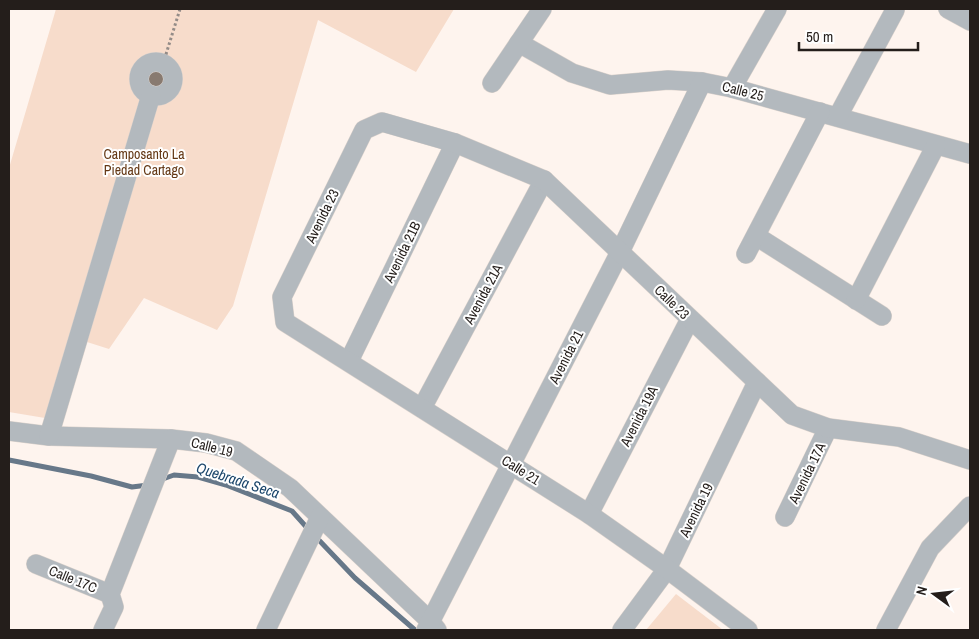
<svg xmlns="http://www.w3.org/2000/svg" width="979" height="639" font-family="'Archivo Narrow',sans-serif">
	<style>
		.green { fill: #f7dccb }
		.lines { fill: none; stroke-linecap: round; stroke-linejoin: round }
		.stream { stroke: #677889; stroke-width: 5 }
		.building { fill: #887a70 }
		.minor-casing { stroke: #dbd2cc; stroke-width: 20 }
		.path { stroke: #948c88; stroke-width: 3; stroke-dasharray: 2.5 2.5; stroke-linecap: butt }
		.minor { stroke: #b3b9be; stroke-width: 19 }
		.labels { text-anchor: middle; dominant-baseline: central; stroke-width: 4; stroke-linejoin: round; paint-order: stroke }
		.street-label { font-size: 14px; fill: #241e1b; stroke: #fff }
		.park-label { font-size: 14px; fill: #643815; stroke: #fff }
		.water-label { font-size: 15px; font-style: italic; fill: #1d476c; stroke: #fff }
	</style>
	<rect width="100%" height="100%" fill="#fef4ee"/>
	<g class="green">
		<polygon points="56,9 454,9 416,72 318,20 233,306 217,330 144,298 109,349 87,342 63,421 9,412 9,168"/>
		<polygon points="676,594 723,630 646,630"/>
	</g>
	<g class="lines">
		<g class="stream">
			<polyline points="9,460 91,476 132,487 148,485"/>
			<polyline points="160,480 174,475 198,477 226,485 292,511 309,530"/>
			<polyline points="315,536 355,578 415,630"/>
		</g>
	</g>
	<circle class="building" cx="156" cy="79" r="11"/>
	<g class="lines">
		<defs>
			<g id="minor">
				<polyline points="948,9 970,21"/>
				<polyline points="519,43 572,73 610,85 668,80 702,82 732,88 970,154"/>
				<circle cx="156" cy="79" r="17"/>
				<polyline points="492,83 542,9"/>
				<polyline points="732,88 777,9"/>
				<polyline points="838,116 895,10"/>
				<polyline points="756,236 882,316"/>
				<polyline points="746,254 820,112"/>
				<polyline points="856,300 936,145"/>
				<polyline points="349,361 455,143"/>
				<polyline points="422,408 544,180"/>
				<polyline points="9,431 49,436 171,439 206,443 236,451 290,488 430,621 437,630"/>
				<polyline points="49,436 151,95"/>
				<polyline points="589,514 690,319"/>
				<polyline points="785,517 828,428"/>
				<polyline points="36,564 110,594"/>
				<polyline points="103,630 114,607 110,594 171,439"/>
				<polyline points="266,630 320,517"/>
				<polyline points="426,630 620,252 702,82"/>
				<polyline points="622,630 667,569 757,382"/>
				<polyline points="748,630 667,569 589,514 285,322 282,297 364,130 382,122 455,143 544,180 792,415 828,428 899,437 970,460"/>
				<polyline points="886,630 930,548 970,506"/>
			</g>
		</defs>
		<use href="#minor" class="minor-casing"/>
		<polyline class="path" points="163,64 180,9"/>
		<use href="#minor" class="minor"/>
	</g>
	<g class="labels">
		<g class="street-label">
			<text transform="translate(743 91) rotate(14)">Calle 25</text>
			<text transform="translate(322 216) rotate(-64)">Avenida 23</text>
			<text transform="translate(402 252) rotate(-64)">Avenida 21B</text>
			<text transform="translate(483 294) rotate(-62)">Avenida 21A</text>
			<text transform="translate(672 302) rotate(44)">Calle 23</text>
			<text transform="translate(566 357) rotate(-63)">Avenida 21</text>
			<text transform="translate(639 416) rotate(-63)">Avenida 19A</text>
			<text transform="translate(212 447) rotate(14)">Calle 19</text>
			<text transform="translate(521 470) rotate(32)">Calle 21</text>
			<text transform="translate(807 473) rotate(-64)">Avenida 17A</text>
			<text transform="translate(696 510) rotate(-64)">Avenida 19</text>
			<text transform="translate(73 579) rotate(22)">Calle 17C</text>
		</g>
		<g class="park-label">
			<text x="144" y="154">Camposanto La<tspan x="144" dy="16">Piedad Cartago</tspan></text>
		</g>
		<g class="water-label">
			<text transform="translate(238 480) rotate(18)">Quebrada Seca</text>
		</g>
	</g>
	<rect width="979" height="639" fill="none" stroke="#241e1b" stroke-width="20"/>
	<g transform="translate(934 594) rotate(285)" stroke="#ffffff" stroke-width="4" paint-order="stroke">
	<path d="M0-4L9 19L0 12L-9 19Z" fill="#241e1b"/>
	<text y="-8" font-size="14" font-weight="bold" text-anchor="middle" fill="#241e1b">N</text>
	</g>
	<path d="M799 42v8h119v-8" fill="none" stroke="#241e1b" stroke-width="2.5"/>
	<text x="806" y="42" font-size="15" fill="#241e1b" stroke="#ffffff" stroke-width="4" paint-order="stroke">50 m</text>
</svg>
